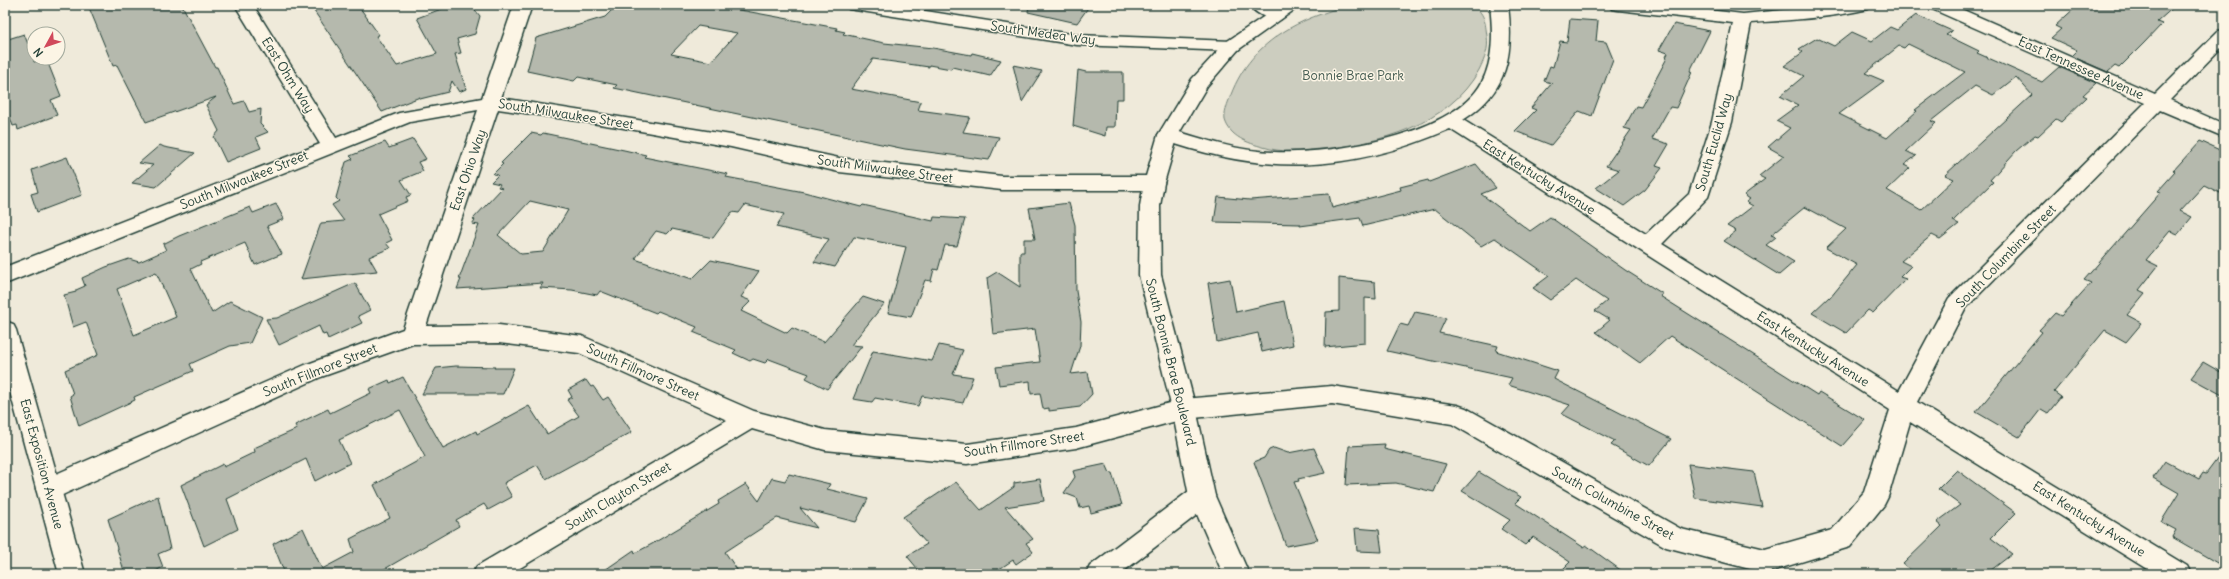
<svg xmlns="http://www.w3.org/2000/svg" width="2229" height="579" font-family="Delius,sans-serif">
	<style>
		.green { fill: #cccdbf; stroke: #76857a }
		.building { fill: #b5b9ad; stroke: #1f3d34; fill-rule: evenodd }
		.lines { fill: none; stroke-linecap: round; stroke-linejoin: round }
		.minor-casing { stroke: #1f3d34; stroke-width: 3 }
		.tertiary-casing { stroke: #1f3d34; stroke-width: 3 }
		.minor { fill: #fcf5e5; fill-rule: evenodd }
		.tertiary { fill: #fcf5e5; fill-rule: evenodd }
		.labels { text-anchor: middle; dominant-baseline: central; stroke-width: 3; stroke-linejoin: round; paint-order: stroke }
		.street-label { font-size: 13px; fill: #1f3d34; stroke: #fcf5e5 }
		.park-label { font-size: 13px; fill: #425a50; stroke: #fcf5e5 }
	</style>
	<rect width="100%" height="100%" fill="#efeada"/>
	<filter id="ink" filterUnits="userSpaceOnUse"><feTurbulence type="fractalNoise" baseFrequency=".025" numOctaves="2"/><feDisplacementMap in="SourceGraphic" scale="8" xChannelSelector="R" yChannelSelector="G"/><feConvolveMatrix kernelMatrix="1 2 1 2 8 2 1 2 1" color-interpolation-filters="sRGB"/></filter>
	<g filter="url(#ink)">
		<path class="green" d="M1349 5H1472C1485 13 1485 22 1487 36 1489 49 1485 58 1479 70 1449 125 1378 144 1320 149 1301 151 1282 153 1263 147 1248 143 1230 137 1225 120 1224 114 1227 105 1229 100 1239 71 1255 51 1280 34 1301 20 1325 12 1349 5Z"/>
		<g class="building">
			<polygon points="88,5 182,5 215,67 217,67 234,104 244,101 249,112 261,109 260,124 268,132 256,137 261,148 226,162 214,137 219,131 206,105 216,97 146,122 117,65 113,66"/>
			<polygon points="310,5 358,5 379,35 376,36 397,66 437,54 417,18 452,5 471,5 480,16 475,34 457,39 461,53 455,54 466,89 459,92 452,81 448,92 420,99 420,97 382,112"/>
			<path d="M617 5H713L837 28 836 30 845 32 843 34 884 43 933 48 971 55 972 53 1001 60 990 76 952 67 951 69 929 65V67L873 59 851 89 921 102 918 110 970 117 963 132 999 137 989 160 905 149 614 88 617 85 578 77 574 81 527 71 536 38 605 17ZM698 26 737 33 711 62 671 54Z"/>
			<polygon points="1029,5 1090,5 1077,23 1028,12"/>
			<polygon points="2078,5 2176,5 2157,22 2162,24 2144,43 2119,68 2115,66 2108,72 2071,56 2077,50 2051,38 2061,29 2055,26"/>
			<path d="M1916 15 1952 31 1946 35 1979 51 1977 53 2042 82 2059 67 2096 83 2083 95 2087 97 2061 122 2056 119 2038 136 2035 135 2016 151 1990 180 1993 182 1953 221 1959 224 1940 239 1932 235 1901 261 1911 266 1900 277 1906 279 1873 313 1868 310 1846 333 1812 313 1829 297 1830 298 1857 265 1826 248 1846 229 1805 207 1771 235 1776 237 1766 245 1794 262 1779 275 1724 241 1736 231 1727 226 1753 206 1746 202 1750 199 1744 195 1765 179 1759 176 1784 156 1768 147 1790 128 1776 121 1798 105 1780 96 1804 76 1784 66 1803 52 1799 49 1817 38 1834 46 1852 32 1872 41 1890 27 1897 30ZM1908 44 1965 72 1915 110 1917 111 1887 138 1839 114 1884 81 1865 73 1899 46 1904 48ZM2016 77 2032 95 1945 175 1954 179 1921 210 1887 190 1910 168 1904 165 1916 156 1906 151 1936 123 1931 121 1975 86 1993 95Z"/>
			<polygon points="1570,19 1598,21 1596,41 1606,42 1613,59 1592,116 1579,111 1551,145 1515,131 1536,110 1531,108 1552,83 1544,81 1550,66 1553,67 1560,41 1567,42"/>
			<polygon points="1674,24 1710,31 1690,71 1692,72 1676,108 1670,107 1652,139 1669,144 1656,166 1662,168 1645,190 1624,206 1596,188 1619,170 1606,166 1631,130 1624,128 1636,106 1641,107 1667,58 1666,57 1668,53 1659,50"/>
			<polygon points="24,34 30,49 34,47 34,62 46,58 61,96 51,100 57,115 18,130 17,125 13,126 5,104 5,40"/>
			<polygon points="1013,65 1042,71 1022,102"/>
			<polygon points="1078,70 1086,72 1123,72 1123,99 1116,99 1115,127 1106,127 1105,136 1073,126"/>
			<path d="M531 133 541 135 543 133 624 150 646 155 644 157 728 174 726 177 804 192 861 207 863 205 933 221 934 217 965 219 957 246 945 245 938 270 934 269 931 281 925 280 911 317 888 313 906 247 854 237 835 267 814 262 829 239 776 227 784 214 745 205 739 213 732 212 713 238 672 229 667 234 656 231 635 259 692 279 711 260 759 271 741 297 751 301 741 311 787 333 792 328 824 342 863 297 884 304 851 345 862 346 827 389 806 378 809 374 769 359 765 363 753 359 750 361 733 353 736 350 693 332 697 327 658 311 656 313 600 291 597 295 572 290 540 288 543 283 457 289 461 279H459L479 225 472 224 475 220 473 219 502 188 498 187 500 184 491 182 498 175 493 174 503 164 501 163ZM530 201 568 210 543 252 521 254 498 235Z"/>
			<polygon points="413,139 426,159 418,162 423,171 401,180 411,195 406,197 408,201 378,214 392,240 386,243 390,248 369,257 377,271 301,279 321,223 344,221 332,205 339,201 336,198 346,162 353,159 350,156 385,142 389,148"/>
			<polygon points="2200,141 2224,152 2224,195 2204,185 2180,211 2192,217 2178,234 2170,231 2146,260 2158,266 2139,290 2145,293 2127,315 2142,323 2126,342 2105,330 2054,392 2061,397 2048,413 2041,409 2019,437 1976,412 2042,332 2039,330 2055,313 2061,316 2091,283 2084,280 2161,192 2158,191 2175,172 2173,171"/>
			<polygon points="160,145 164,147 195,153 156,187 132,183 153,165 139,163"/>
			<polygon points="67,157 82,195 37,212 31,194 38,192 32,170"/>
			<polygon points="1476,164 1496,188 1481,194 1530,231 1550,217 1625,270 1663,294 1660,296 1817,395 1819,392 1865,420 1842,446 1670,336 1640,363 1596,332 1610,320 1595,311 1607,301 1576,280 1550,300 1533,288 1549,276 1495,238 1481,246 1435,209 1363,226 1360,218 1300,226 1300,224 1214,222 1218,197 1250,200 1329,194 1332,208 1401,190 1400,187 1428,180 1429,182"/>
			<polygon points="1069,203 1075,225 1076,291 1081,322 1080,346 1071,374 1088,372 1092,394 1080,407 1049,411 1049,408 1043,409 1040,393 1031,394 1030,381 999,385 996,367 1040,362 1035,329 993,334 987,278 997,272 1020,287 1020,252 1024,252 1024,239 1035,239 1029,208"/>
			<path d="M276 204 284 219 267 226 282 254 255 265 245 243 200 262 201 264 191 269 212 313 230 301 262 317 250 343 230 346 190 364 193 371 134 397 135 400 79 426 70 396 73 394 65 370 98 355 86 322 73 327 64 295 76 292V290L85 286 82 278 106 267 129 259 139 262 166 250 163 244 179 236 250 207 253 213ZM156 272 176 317 134 335 117 289Z"/>
			<polygon points="1339,278 1375,282 1376,299 1365,298 1365,343 1325,347 1326,312 1339,311"/>
			<polygon points="1230,279 1236,312 1284,301 1293,345 1262,352 1258,333 1217,342 1208,283"/>
			<polygon points="355,283 370,310 358,316 362,323 328,339 326,334 323,335 319,326 279,345 266,319 277,318"/>
			<polygon points="1415,312 1446,318 1439,333 1498,346 1496,351 1558,371 1554,379 1671,439 1649,466 1611,445 1615,441 1562,414 1570,405 1508,385 1512,378 1387,351 1400,324 1408,326"/>
			<polygon points="939,345 963,350 953,374 973,377 963,403 922,396 918,406 875,398 872,402 853,399 873,351 932,361"/>
			<polygon points="2203,362 2224,374 2224,396 2191,378"/>
			<polygon points="456,366 495,367 494,368 514,368 503,394 422,394 436,368"/>
			<polygon points="403,377 443,448 476,431 477,434 529,406 547,434 579,416 567,400 572,397 568,390 586,380 591,387 593,386 603,400 608,397 632,432 546,479 537,465 504,483 512,497 488,510 484,504 456,520 459,526 376,574 285,574 273,544 303,528 322,569 354,552 350,539 390,518 374,485 425,457 400,410 339,440 350,463 315,481 306,459 227,499 238,529 204,546 181,485 223,464 224,467 255,452 254,448 297,429 295,425 328,409 330,413 371,393 369,389 389,380 390,383"/>
			<polygon points="1385,444 1384,449 1446,464 1434,492 1396,483 1346,485 1349,446"/>
			<polygon points="1314,448 1325,473 1298,479 1299,481 1294,482 1318,540 1286,546 1254,462 1264,458 1269,450 1274,448 1288,453"/>
			<polygon points="2224,450 2224,567 2172,537 2176,530 2161,522 2179,493 2153,478 2165,461 2199,479 2203,473 2206,474"/>
			<polygon points="1106,464 1110,473 1112,473 1122,505 1091,513 1089,506 1080,508 1077,498 1064,493 1075,477 1073,471"/>
			<polygon points="1688,464 1754,472 1762,507 1695,498"/>
			<polygon points="1957,470 2016,513 1991,538 2012,554 1986,574 1916,574 1903,564 1942,526 1937,522 1960,505 1938,489"/>
			<polygon points="1479,472 1521,497 1515,503 1583,547 1586,545 1626,574 1558,574 1570,562 1533,537 1525,545 1501,529 1510,520 1462,491"/>
			<polygon points="789,474 830,484 827,489 868,499 856,522 800,508 817,528 777,518 725,552 740,574 599,574 634,550 635,553 652,544 719,504 718,501 746,484 759,501 772,478 785,481"/>
			<polygon points="1040,479 1044,501 1005,507 1033,539 1026,543 1033,552 1016,564 1013,560 992,574 922,574 907,556 927,544 903,517 956,482 981,510 1014,487 1014,483"/>
			<polygon points="158,496 170,549 158,554 163,567 150,574 125,574 108,519"/>
			<polygon points="1355,528 1379,530 1382,552 1357,551"/>
		</g>
		<g class="lines">
			<defs>
				<g id="minor">
					<path d="M235 5H253L336 138 399 113 482 98 514 5H532L501 98 731 135 839 158 1002 176H1154L1161 178 1164 183 1161 188 1154 190H1002L839 172 731 147 618 127 498 109 426 326 499 325 582 336 754 411 825 430 967 444 1076 428 1184 399 1332 386 1457 405 1466 408 1681 529 1765 549 1832 530 1864 492 1890 410 1450 129C1350 173 1263 176 1161 139L1158 135 1161 131 1168 129C1199 137 1227 148 1259 151 1316 158 1453 138 1482 82 1494 58 1493 31 1490 5H1508C1514 54 1508 92 1463 120L1646 234 1689 194 1712 122 1733 23 1618 10 1612 9 1609 5H1664L1743 14 1830 5H1871L1868 9C1830 18 1790 20 1751 23L1732 122 1708 197 1662 244 1899 391 1949 298 2145 103 1932 9 1929 5H1952L2155 94 2218 31 2224 30V45L2170 100 2224 124V137L2160 110 1965 309 1917 402 2187 566 2191 574H2155L1910 422 1888 497 1884 505 1850 547 1765 573 1666 547 1452 424 1332 404 1184 419 1076 448 967 464 825 450 752 429 510 574H473L477 566 727 420 579 353 499 343 413 344 321 377 58 497 49 500 40 497 36 489 40 481 305 365 403 329 478 110 410 122 5 284V267L320 144Z"/>
					<polygon points="846,5 888,5 1077,35 1232,41 1238,42 1241,46 1238,50 1232,51 1077,45 855,10 849,9"/>
					<path d="M1249 5H1270L1284 15 1281 19C1270 21 1256 14 1249 5Z"/>
					<polygon points="1202,485 1211,488 1215,496 1211,504 1120,574 1086,574 1090,566 1193,488"/>
				</g>
				<g id="tertiary">
					<polygon points="1281,5 1301,5 1238,50 1207,86 1178,135 1164,183 1160,206 1161,275 1196,409 1215,496 1249,574 1223,574 1189,496 1172,409 1139,275 1140,206 1144,183 1158,135 1192,79 1226,42"/>
					<polygon points="5,321 13,324 16,330 85,574 59,574 5,373"/>
				</g>
			</defs>
			<use href="#minor" class="minor-casing"/>
			<use href="#tertiary" class="tertiary-casing"/>
			<use href="#minor" class="minor"/>
			<use href="#tertiary" class="tertiary"/>
		</g>
	</g>
	<g class="labels">
		<g class="street-label">
			<text transform="translate(1043 33) rotate(8)">South Medea Way</text>
			<text transform="translate(2081 68) rotate(24)">East Tennessee Avenue</text>
			<text transform="translate(288 75) rotate(58)">East Ohm Way</text>
			<text transform="translate(566 114) rotate(9)">South Milwaukee Street</text>
			<text transform="translate(1714 142) rotate(-74)">South Euclid Way</text>
			<text transform="translate(885 169) rotate(8)">South Milwaukee Street</text>
			<text transform="translate(468 170) rotate(-71)">East Ohio Way</text>
			<text transform="translate(1539 177) rotate(32)">East Kentucky Avenue</text>
			<text transform="translate(244 180) rotate(-22)">South Milwaukee Street</text>
			<text transform="translate(2006 256) rotate(-46)">South Columbine Street</text>
			<text transform="translate(1813 349) rotate(32)">East Kentucky Avenue</text>
			<text transform="translate(1171 362) rotate(76)">South Bonnie Brae Boulevard</text>
			<text transform="translate(320 370) rotate(-22)">South Fillmore Street</text>
			<text transform="translate(643 372) rotate(24)">South Fillmore Street</text>
			<text transform="translate(1024 444) rotate(-8)">South Fillmore Street</text>
			<text transform="translate(42 464) rotate(75)">East Exposition Avenue</text>
			<text transform="translate(618 496) rotate(-31)">South Clayton Street</text>
			<text transform="translate(1613 503) rotate(29)">South Columbine Street</text>
			<text transform="translate(2089 519) rotate(32)">East Kentucky Avenue</text>
		</g>
		<g class="park-label">
			<text x="1353" y="75">Bonnie Brae Park</text>
		</g>
	</g>
	<rect width="2229" height="579" fill="none" stroke="#fcf5e5" stroke-width="20"/>
	<rect x="10" y="10" width="2209" height="559" fill="none" stroke="#1f3d34" stroke-width="1.5" filter="url(#ink)"/>
	<g transform="translate(46 46) rotate(230)"><circle r="19" fill="#fcf5e5" stroke="#a4ab9e"/>
	<path d="M0-3L7 15L0 10L-7 15Z" fill="#d1495b"/>
	<text y="-6" font-size="11" font-weight="bold" text-anchor="middle" fill="#1f3d34">N</text>
	</g>
</svg>
